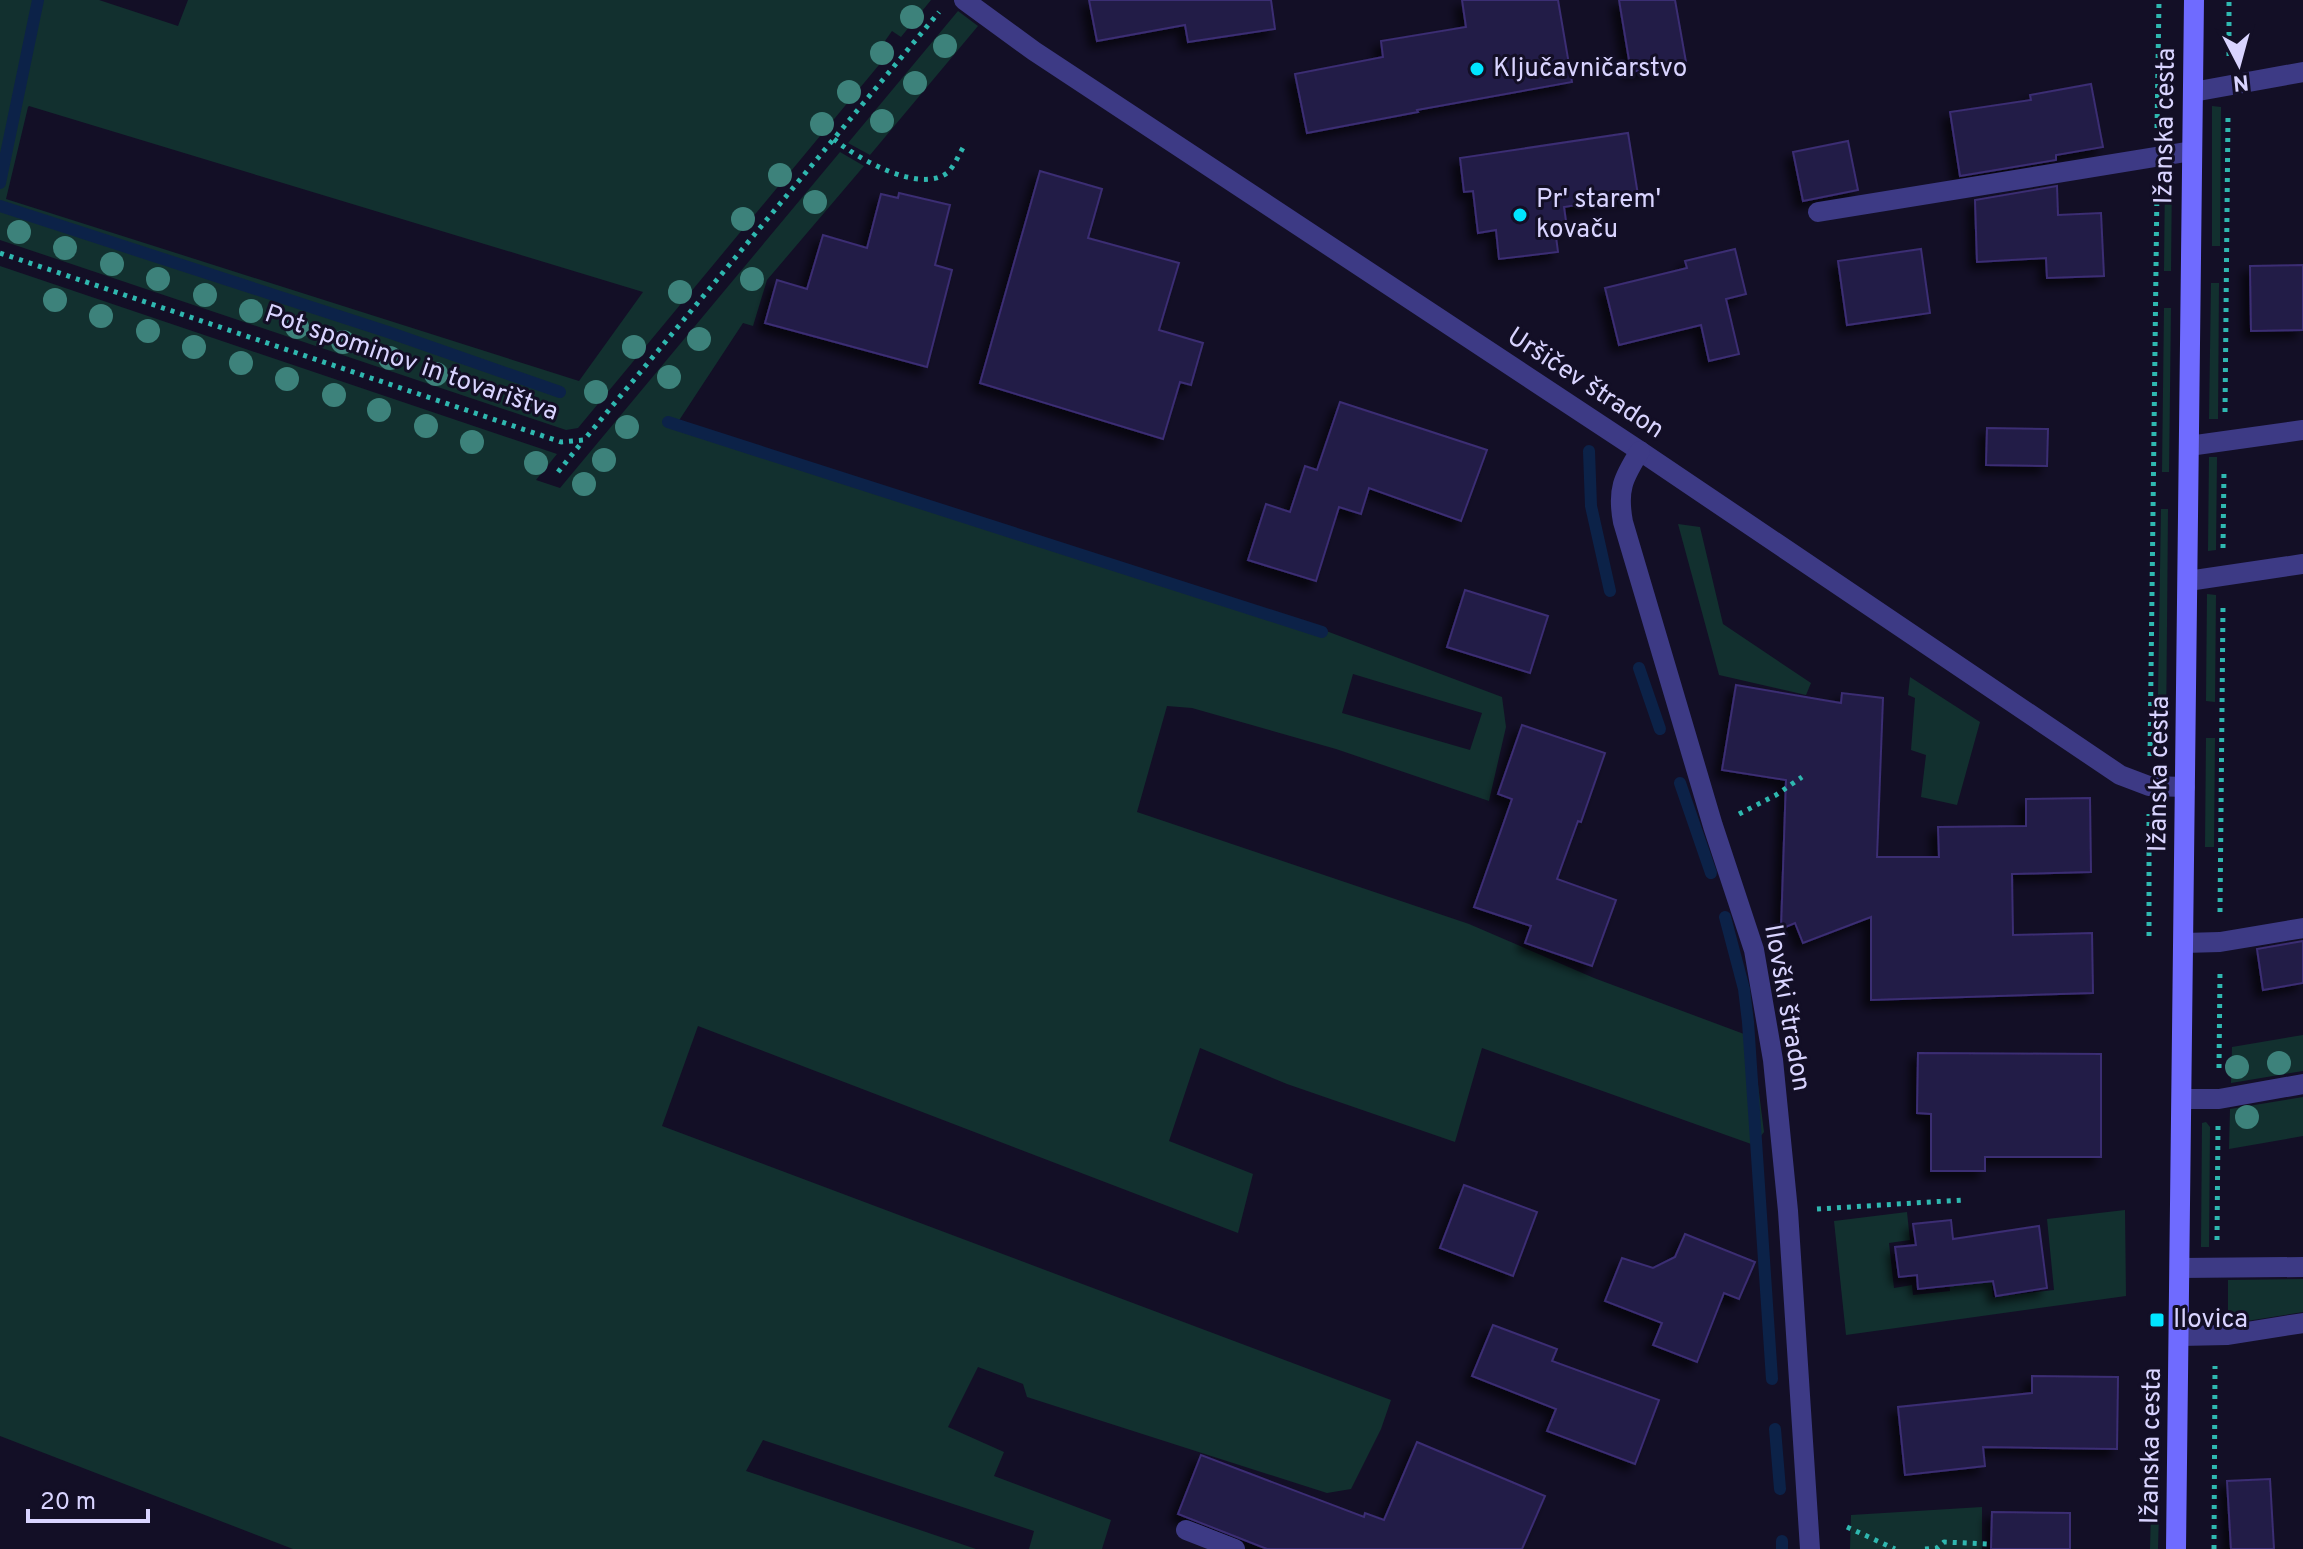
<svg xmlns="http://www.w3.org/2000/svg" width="2303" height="1549" font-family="Overpass,sans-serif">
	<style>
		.green { fill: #12302f; fill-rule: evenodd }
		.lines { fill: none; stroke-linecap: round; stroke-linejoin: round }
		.stream { stroke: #0c2248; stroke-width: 12 }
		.building { fill: #241b47; stroke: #3b2d73; stroke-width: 2; filter: url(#shadow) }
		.path { stroke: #2fb8b0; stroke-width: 5; stroke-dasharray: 4 6; stroke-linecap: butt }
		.lane { stroke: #3d3a85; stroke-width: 20 }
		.street { stroke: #3d3a85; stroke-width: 20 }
		.secondary { stroke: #6f6bff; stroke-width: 20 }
		.tree { fill: #3d827b }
		.poi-dot { fill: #00e5ff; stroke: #130f26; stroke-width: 3 }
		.labels { text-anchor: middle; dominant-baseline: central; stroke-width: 6; stroke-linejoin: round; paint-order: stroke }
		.poi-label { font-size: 26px; fill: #d9d4ff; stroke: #130f26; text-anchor: start }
		.street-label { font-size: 26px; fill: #d9d4ff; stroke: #130f26 }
	</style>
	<defs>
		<filter id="shadow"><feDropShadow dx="-7" dy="7" stdDeviation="4" flood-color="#0009"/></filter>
	</defs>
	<rect width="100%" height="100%" fill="#130f26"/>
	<g class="green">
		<path d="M0 0H99L178 26 188 0H931L901 37 892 31 885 41 893 48 578 428 566 430 0 240ZM28 107 29 106 643 292 579 381 6 199Z"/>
		<polygon points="958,11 978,26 870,155 848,143"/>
		<polygon points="2212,106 2221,107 2220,246 2212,246"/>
		<path d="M840 152 864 166 767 280 753 326 743 323 676 425 1289 617 1502 697 1506 727 1489 801 1336 749 1192 708 1167 706 1137 812 1469 924 1594 978 1752 1037 1764 1132 1754 1145 1482 1048 1455 1142 1287 1084 1200 1048 1169 1141 1253 1174 1238 1233 698 1026 662 1126 1391 1400 1381 1429 1351 1489 1327 1493 1027 1397 1023 1384 978 1367 948 1427 1004 1452 994 1476 1111 1520 1102 1549H1029L1034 1531 763 1440 746 1471 976 1549H293L0 1436V266L557 454 536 480 560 488ZM1353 674 1482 713 1470 750 1342 713Z"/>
		<polygon points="2165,173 2172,173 2171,271 2164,271"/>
		<polygon points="2211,283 2219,283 2218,419 2209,419"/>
		<polygon points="2164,308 2171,308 2169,472 2162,472"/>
		<polygon points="2209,457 2217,457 2216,550 2208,551"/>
		<polygon points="2161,509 2168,509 2166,738 2157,756"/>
		<polygon points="1678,524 1700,527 1723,624 1811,683 1806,695 1719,675"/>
		<polygon points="2207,594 2216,595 2215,702 2206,701"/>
		<polygon points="1910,677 1980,722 1957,805 1921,797 1926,755 1911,750 1915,698 1908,695"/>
		<polygon points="2206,738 2215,738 2214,847 2205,847"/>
		<polygon points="2303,1035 2303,1071 2231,1083 2232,1047"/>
		<polygon points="2303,1097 2303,1136 2229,1149 2230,1109"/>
		<polygon points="2206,1122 2210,1127 2209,1247 2201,1247 2202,1123"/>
		<polygon points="2125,1210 2126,1296 1846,1335 1834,1221 1907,1212 1910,1240 1889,1243 1894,1288 1912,1285 1913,1295 1950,1291 1949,1281 1989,1257 1993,1297 2054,1290 2047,1219"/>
		<polygon points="2303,1279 2303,1312 2228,1324 2228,1280"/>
		<polygon points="1982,1507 1982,1549 1850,1549 1851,1515"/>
		<polygon points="2159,1512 2158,1549 2150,1549 2151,1513"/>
	</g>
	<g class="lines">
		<g class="stream">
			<polyline points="0,183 38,0"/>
			<polyline points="0,206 388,332 560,392"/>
			<polyline points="668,422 1322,632"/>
			<polyline points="1589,451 1591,506 1610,591"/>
			<polyline points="1639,668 1660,729"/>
			<polyline points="1680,783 1711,873"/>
			<polyline points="1725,917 1744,989 1748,1022 1772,1379"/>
			<polyline points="1775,1429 1780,1489"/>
			<polyline points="1782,1541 1782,1549"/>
		</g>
	</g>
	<g class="building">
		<polygon points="1089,0 1271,0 1275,29 1188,42 1185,25 1097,41"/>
		<polygon points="1462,0 1558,0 1572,82 1417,110 1418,112 1307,133 1295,74 1383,57 1381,41 1466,27"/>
		<polygon points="1619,0 1675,0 1686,62 1631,72"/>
		<polygon points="2091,84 2103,147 2056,155 2056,160 1960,176 1950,112 2031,100 2030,95"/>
		<polygon points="1628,133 1638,195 1564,207 1567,228 1555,229 1558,252 1499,259 1496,230 1478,233 1473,191 1464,192 1460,158"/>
		<polygon points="1848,141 1858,190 1803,201 1793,152"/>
		<polygon points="1040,171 1102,189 1088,238 1179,263 1159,330 1203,343 1191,385 1180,382 1163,439 980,383"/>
		<polygon points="2057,186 2058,215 2101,213 2104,276 2047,278 2046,258 1977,262 1975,200"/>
		<polygon points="899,193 950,205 935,265 952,270 927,367 765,323 777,280 807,289 823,235 867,248 881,194 898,198"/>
		<polygon points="1735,249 1746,294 1726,299 1739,354 1709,361 1701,325 1619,345 1605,288 1687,268 1685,261"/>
		<polygon points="1921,249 1930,313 1847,325 1838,261"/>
		<polygon points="2303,265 2303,330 2251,331 2250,266"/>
		<polygon points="1340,402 1487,450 1461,521 1369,488 1361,514 1339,507 1316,581 1248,560 1266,504 1290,512 1305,466 1317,470"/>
		<polygon points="1987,428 2048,429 2047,466 1986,465"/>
		<polygon points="1465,590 1548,616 1530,673 1447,647"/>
		<polygon points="1736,685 1841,703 1842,693 1883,698 1877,857 1939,857 1938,827 2026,826 2026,799 2090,798 2091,872 2012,874 2013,935 2092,933 2093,993 1871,1000 1871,917 1803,943 1795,923 1781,929 1786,780 1722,770"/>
		<polygon points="1522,725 1605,753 1581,822 1578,821 1557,879 1616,900 1592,966 1525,943 1531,926 1474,907 1512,799 1498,794"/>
		<polygon points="2303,941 2303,983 2263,990 2257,949"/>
		<polygon points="1918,1053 2101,1054 2101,1157 1985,1157 1985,1171 1931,1171 1931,1114 1917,1113"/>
		<polygon points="1464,1185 1537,1212 1513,1276 1440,1248"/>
		<polygon points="1951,1220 1953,1239 2039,1226 2047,1288 1996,1296 1993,1281 1918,1289 1917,1275 1899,1277 1895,1247 1916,1245 1913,1224"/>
		<polygon points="1685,1234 1755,1262 1739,1299 1724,1293 1697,1362 1653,1345 1662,1323 1605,1301 1622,1258 1653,1268 1675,1257"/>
		<polygon points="1493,1325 1557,1349 1552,1361 1659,1400 1635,1464 1547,1431 1556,1409 1472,1376"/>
		<polygon points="2032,1376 2118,1377 2117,1449 1983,1447 1985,1466 1905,1475 1898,1407 2032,1393"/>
		<polygon points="1417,1442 1545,1496 1522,1549 1267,1549 1178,1514 1201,1455 1364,1517 1365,1513 1384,1520"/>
		<polygon points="2270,1479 2274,1549 2231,1549 2227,1481"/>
		<polygon points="1992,1512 2070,1513 2070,1549 1991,1549"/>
	</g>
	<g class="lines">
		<g class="path">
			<polyline points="2229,56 2229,0"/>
			<polyline points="2157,128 2159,0"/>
			<path d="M834 139C856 158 919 194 947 173 954 167 959 154 964 146"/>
			<polyline points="0,253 561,442 584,440 939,12"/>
			<polyline points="2225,412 2228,114"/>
			<polyline points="558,472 583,441"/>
			<polyline points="2223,548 2224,470"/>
			<polyline points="2150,756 2157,186"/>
			<polyline points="1739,814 1776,795 1802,777"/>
			<polyline points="2220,912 2223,606"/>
			<polyline points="2149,936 2149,814"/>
			<polyline points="2219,1068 2220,970"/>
			<polyline points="1817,1209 1963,1200"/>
			<polyline points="2217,1240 2218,1126"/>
			<polyline points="1847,1527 1895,1549"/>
			<polyline points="1925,1549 1937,1548 1944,1542 1988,1544"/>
			<polyline points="2214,1549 2215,1366"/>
		</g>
		<g class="lane">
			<polyline points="2193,92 2303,72"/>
			<polyline points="1818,212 2192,151"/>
			<polyline points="2189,446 2303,430"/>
			<polyline points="2188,581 2303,564"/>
			<polyline points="2184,943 2220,942 2303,928"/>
			<polyline points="2180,1268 2303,1267"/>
			<polyline points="2180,1336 2228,1335 2303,1323"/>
			<polyline points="1186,1530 1235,1549"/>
		</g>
		<g class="street">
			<polyline points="964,0 1034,51 1640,451 2120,775 2149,786 2185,787"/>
			<path d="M1640 451C1623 478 1617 490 1623 522L1713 826 1754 950 1773 1060 1788 1211 1810 1549"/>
			<polyline points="2182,1099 2219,1099 2303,1084"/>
		</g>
		<polyline class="secondary" points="2176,1549 2194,0"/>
	</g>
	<g class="tree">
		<circle cx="912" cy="17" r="12"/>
		<circle cx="945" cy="46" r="12"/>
		<circle cx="882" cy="53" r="12"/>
		<circle cx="915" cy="83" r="12"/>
		<circle cx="849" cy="92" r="12"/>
		<circle cx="882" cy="121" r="12"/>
		<circle cx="822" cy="124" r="12"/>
		<circle cx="780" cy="175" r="12"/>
		<circle cx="815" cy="202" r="12"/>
		<circle cx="743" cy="219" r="12"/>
		<circle cx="19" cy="232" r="12"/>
		<circle cx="65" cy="248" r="12"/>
		<circle cx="112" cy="264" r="12"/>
		<circle cx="158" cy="279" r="12"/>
		<circle cx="752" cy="279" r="12"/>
		<circle cx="680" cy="292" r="12"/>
		<circle cx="205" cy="295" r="12"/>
		<circle cx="55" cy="300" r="12"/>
		<circle cx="251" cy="311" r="12"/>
		<circle cx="101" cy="316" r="12"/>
		<circle cx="297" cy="327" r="12"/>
		<circle cx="148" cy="331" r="12"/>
		<circle cx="699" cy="339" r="12"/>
		<circle cx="343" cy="342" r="12"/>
		<circle cx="194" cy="347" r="12"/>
		<circle cx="634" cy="347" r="12"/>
		<circle cx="390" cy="358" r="12"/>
		<circle cx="241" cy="363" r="12"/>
		<circle cx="436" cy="374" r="12"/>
		<circle cx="669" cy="377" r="12"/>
		<circle cx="287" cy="379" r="12"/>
		<circle cx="596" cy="392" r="12"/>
		<circle cx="334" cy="395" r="12"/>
		<circle cx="379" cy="410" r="12"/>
		<circle cx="426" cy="426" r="12"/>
		<circle cx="627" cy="427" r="12"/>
		<circle cx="472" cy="442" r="12"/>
		<circle cx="604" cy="460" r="12"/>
		<circle cx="536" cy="463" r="12"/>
		<circle cx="584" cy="484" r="12"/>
		<circle cx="2279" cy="1063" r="12"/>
		<circle cx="2237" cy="1067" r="12"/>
		<circle cx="2247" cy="1117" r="12"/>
	</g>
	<g class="poi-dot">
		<circle cx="1477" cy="69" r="8"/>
		<circle cx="1520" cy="215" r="8"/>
		<rect x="2149" y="1312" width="16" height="16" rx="4"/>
	</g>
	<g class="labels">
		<g class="poi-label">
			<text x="1493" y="69">Ključavničarstvo</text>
			<text x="1536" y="200">Pr' starem'<tspan x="1536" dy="30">kovaču</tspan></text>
			<text x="2173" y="1320">Ilovica</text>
		</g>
		<g class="street-label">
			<text transform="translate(2166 126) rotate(-89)">Ižanska cesta</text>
			<text transform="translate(411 364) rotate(19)">Pot spominov in tovarištva</text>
			<text transform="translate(1585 384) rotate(33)">Uršičev štradon</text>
			<text transform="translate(2160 774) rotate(-89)">Ižanska cesta</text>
			<text transform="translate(1786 1008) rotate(80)">Ilovški štradon</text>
			<text transform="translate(2152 1446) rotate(-89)">Ižanska cesta</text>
		</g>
	</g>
	<g transform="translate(2239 64) rotate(174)" stroke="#130f26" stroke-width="6" paint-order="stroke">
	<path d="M0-6L14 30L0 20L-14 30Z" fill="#d9d4ff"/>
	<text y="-12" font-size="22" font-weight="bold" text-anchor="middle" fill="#d9d4ff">N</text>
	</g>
	<path d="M28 1509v12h120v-12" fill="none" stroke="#d9d4ff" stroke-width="4"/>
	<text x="40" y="1509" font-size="24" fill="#d9d4ff" stroke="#130f26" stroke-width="6" paint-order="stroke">20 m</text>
</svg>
